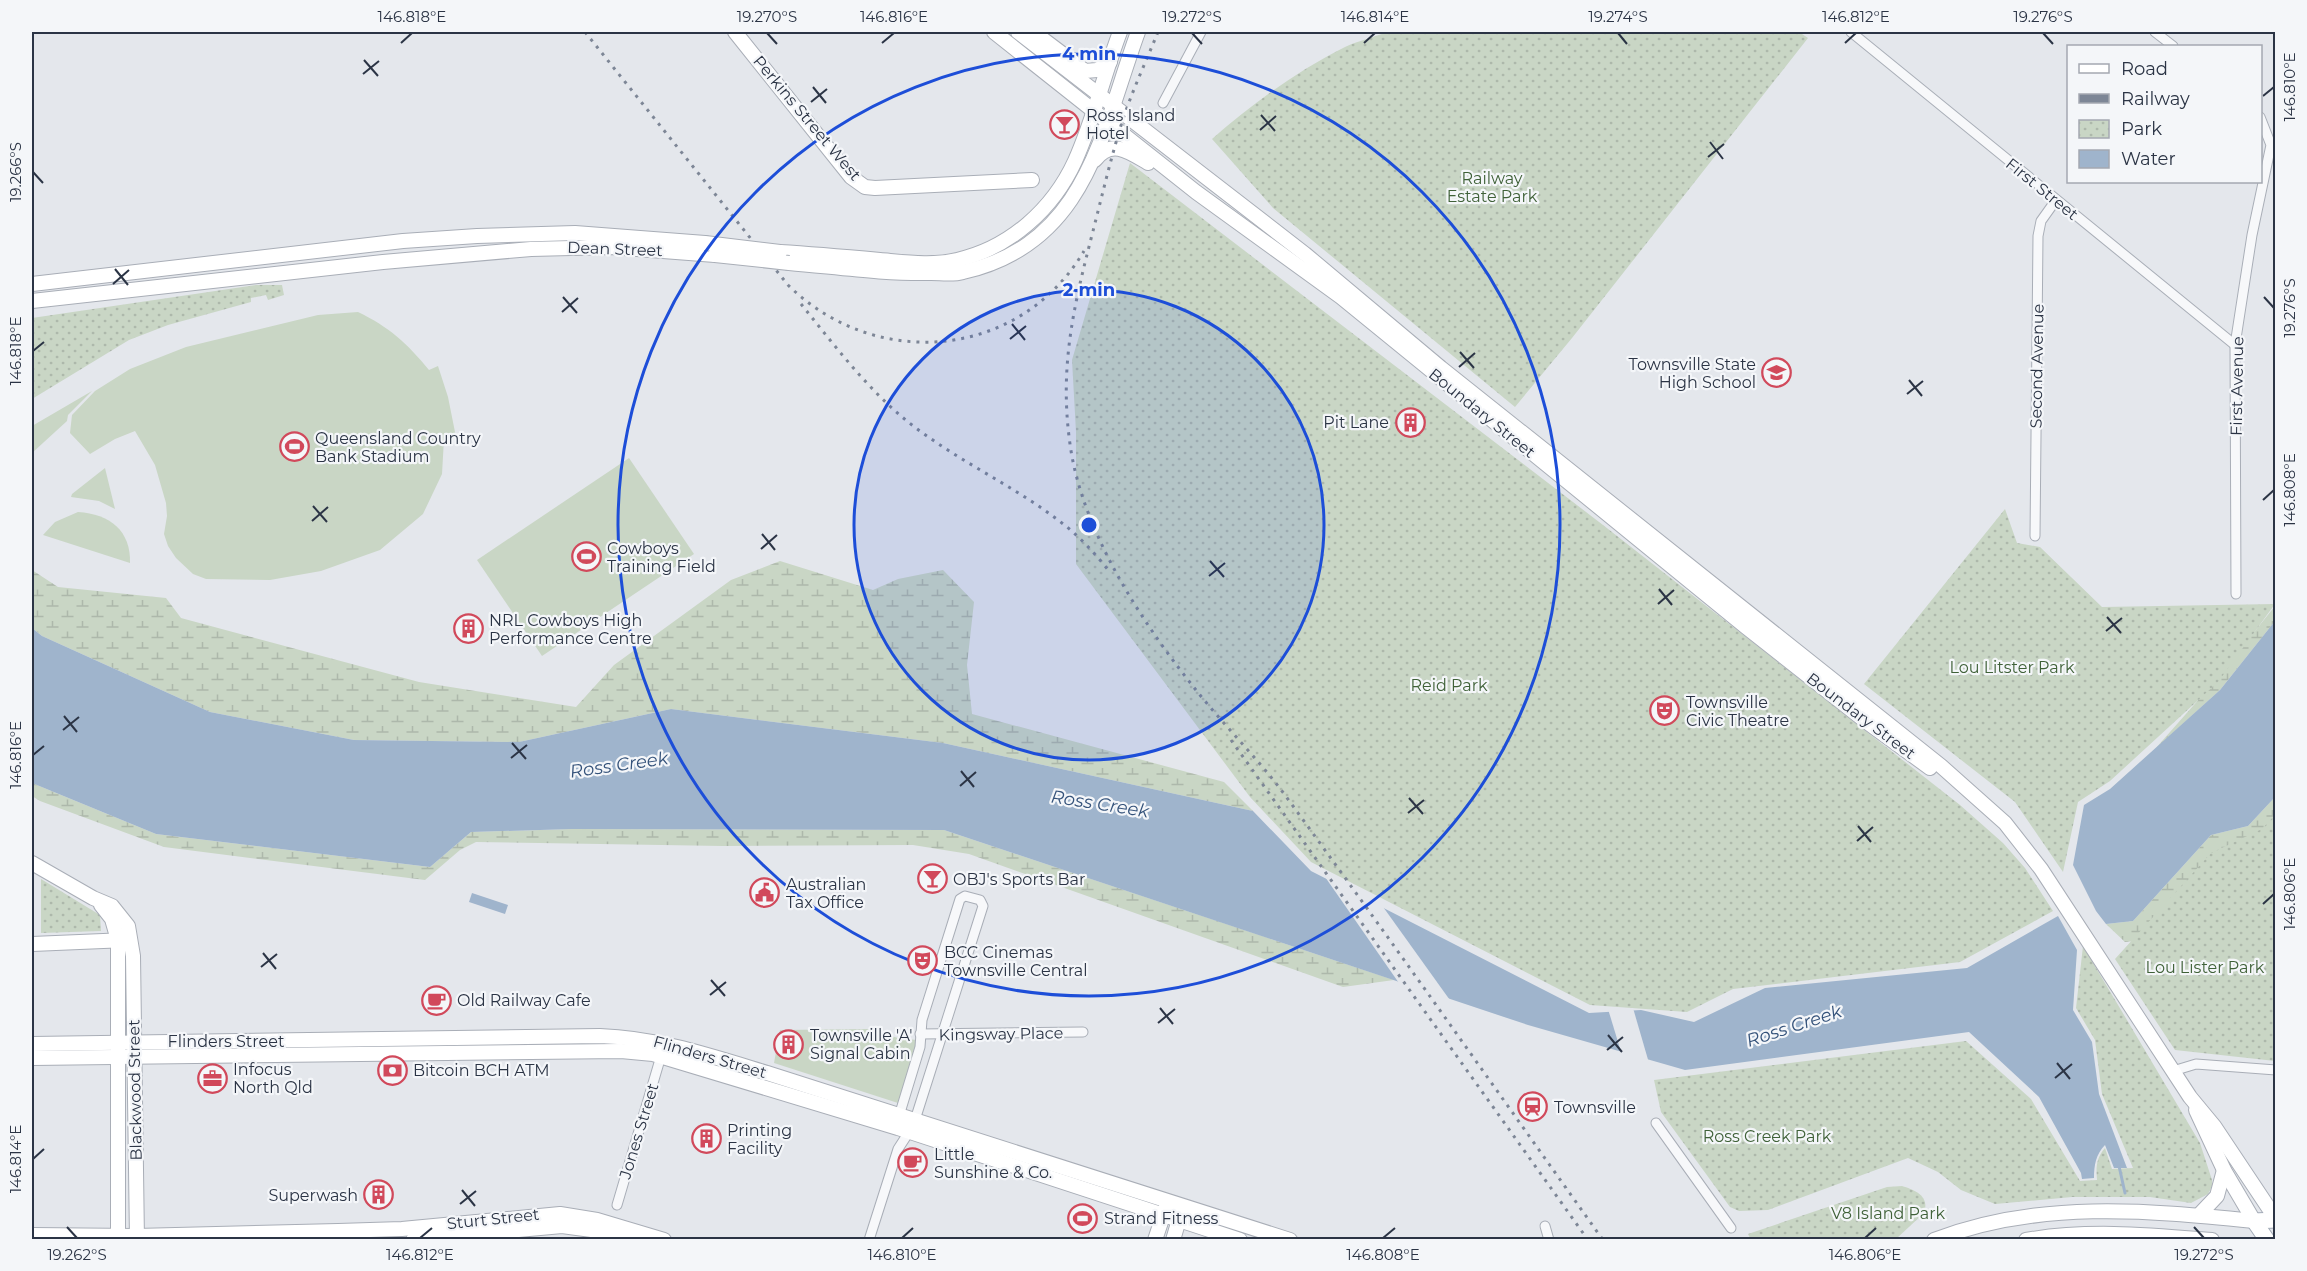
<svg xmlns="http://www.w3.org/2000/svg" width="2307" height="1271" font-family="Montserrat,sans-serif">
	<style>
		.green { fill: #c9d6c5 }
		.wetland { fill: url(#wetland-marsh) }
		.park { fill: url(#park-dots) }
		.water { fill: #9fb4cc }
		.pier { fill: #e4e7ec }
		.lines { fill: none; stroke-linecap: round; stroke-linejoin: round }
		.stream { stroke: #9fb4cc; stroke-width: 3 }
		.street-casing { stroke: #a9aeb7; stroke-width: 11 }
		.secondary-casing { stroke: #a9aeb7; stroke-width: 16 }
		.primary-casing { stroke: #a3abb8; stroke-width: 17 }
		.street { stroke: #f7f8fa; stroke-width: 9 }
		.secondary { stroke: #fff; stroke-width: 14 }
		.primary { stroke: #fff; stroke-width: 15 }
		.rail { stroke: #7d8696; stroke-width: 3; stroke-dasharray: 3 6; stroke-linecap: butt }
		.secondary-bridge-casing { stroke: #a9aeb7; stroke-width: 16; stroke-linecap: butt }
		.secondary-bridge { stroke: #fff; stroke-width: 14 }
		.ticks { fill: none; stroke: #2b3445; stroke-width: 2 }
		.ring { fill: none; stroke: #1d4ed8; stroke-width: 3 }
		.labels { text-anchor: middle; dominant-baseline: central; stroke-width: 4.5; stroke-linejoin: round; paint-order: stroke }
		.poi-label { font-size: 16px; fill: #2b3445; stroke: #f4f6f9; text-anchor: start }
		.street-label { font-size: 16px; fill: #2b3445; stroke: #f4f6f9 }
		.park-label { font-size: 16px; fill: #3f6138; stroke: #f4f6f9 }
		.water-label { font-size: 18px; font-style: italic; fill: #34527a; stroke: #f4f6f9 }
		.centre { fill: #1d4ed8; stroke: #f4f6f9; stroke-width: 3 }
		.ring-label { font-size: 18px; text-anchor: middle; font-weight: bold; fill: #1d4ed8; stroke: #f4f6f9; stroke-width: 4.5; stroke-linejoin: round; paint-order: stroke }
		.neatline { fill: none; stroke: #2b3445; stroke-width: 2 }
		.ticks-label { font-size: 15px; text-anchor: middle; fill: #2b3445 }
	</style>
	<defs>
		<pattern id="wetland-marsh" width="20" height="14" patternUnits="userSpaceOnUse" patternTransform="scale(1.5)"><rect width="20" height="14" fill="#c9d6c5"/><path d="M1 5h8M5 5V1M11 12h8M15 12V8" fill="none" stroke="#adb8ab"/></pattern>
		<pattern id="park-dots" width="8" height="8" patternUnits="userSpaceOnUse" patternTransform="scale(1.5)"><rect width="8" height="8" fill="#c9d6c5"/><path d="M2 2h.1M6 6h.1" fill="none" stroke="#adb8ab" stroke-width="1.8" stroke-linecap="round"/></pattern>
	</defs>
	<rect width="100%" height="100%" fill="#e4e7ec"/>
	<g class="green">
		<path d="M358 312C389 327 407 343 429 370L438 366 448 397 456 437 444 439 442 474 423 514 380 550 321 571 270 580 206 579 193 574 176 558 168 546 164 534 167 516 166 503 155 465 135 431 115 439 90 454 70 433 72 415 95 391 130 369 186 347 318 315Z"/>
		<polygon points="92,391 68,415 67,421 32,453 32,426"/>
		<polygon points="629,458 694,554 542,656 477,560"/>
		<polygon points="105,468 115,509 99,501 71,497 72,494"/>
		<path d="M78 512C110 514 131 531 130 563L43 535 55 522Z"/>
		<polygon points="868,1029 898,1038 917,1040 898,1103 774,1063 780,1030"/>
	</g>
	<g class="wetland">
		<polygon points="780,561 873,590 898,579 943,570 974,602 967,665 972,714 1224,782 1253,811 943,743 671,709 519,742 354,740 210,712 42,636 32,628 32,570 58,587 166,598 181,618 419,682 576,707 614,665 731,580"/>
		<polygon points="2275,606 2275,621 2220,690 2155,749 2215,681"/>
		<polygon points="32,783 156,834 430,867 471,832 572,829 944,830 1394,980 1343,987 969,854 913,845 723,846 476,842 460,850 425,880 164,847 40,801 32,796"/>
		<polygon points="2275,797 2275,831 2147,940 2125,942 2106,924 2133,921 2211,835 2248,826"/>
	</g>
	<g class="park">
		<path d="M1388 32H1799L1808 38 1572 338 1515 407 1273 208 1212 139C1252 104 1297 71 1345 47 1358 41 1374 37 1388 32Z"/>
		<polygon points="1130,163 1603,525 1960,805 2003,843 2025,868 2053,911 1960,962 1733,989 1687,1012 1590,1005 1311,862 1250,797 1076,564 1076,432 1072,360"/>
		<polygon points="256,285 282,285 284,295 268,300 266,295 251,298 251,302 168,325 129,340 32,399 32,318"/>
		<polygon points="2005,509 2017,543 2040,547 2102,607 2275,604 2218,682 2110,781 2078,802 2063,872 2015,802 1864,684"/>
		<polygon points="2275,815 2275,1061 2175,1050 2115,959 2211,853 2262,829"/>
		<polygon points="41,879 100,915 101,931 41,933"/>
		<path d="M2083 946 2200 1143 2212 1180V1186L2208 1194 2191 1203 2150 1197H2072L1995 1204 1961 1190 1938 1172 1908 1158 1768 1210 1739 1211 1730 1207 1661 1112 1654 1080 1966 1041 2031 1099 2080 1181 2097 1180C2096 1168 2096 1158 2105 1148L2112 1169 2133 1168 2102 1094 2095 1040 2076 1008Z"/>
		<path d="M1902 1186C1915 1190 1930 1196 1924 1213L1896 1239 1751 1240 1748 1234 1887 1187Z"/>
	</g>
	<g class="water">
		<polygon points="2275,621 2275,797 2248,826 2211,835 2133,921 2106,924 2096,911 2073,865 2084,805 2110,789 2220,690"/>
		<path d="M32 628 42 636 210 712 354 740 519 742 671 709 943 743 1253 811 1311 871 1589 1013 1641 1010 1694 1022 1765 988 1967 968 2058 916 2077 950 2073 1010 2092 1042 2099 1094 2127 1168H2114L2105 1145C2096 1154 2094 1165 2094 1178L2082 1179 2081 1173 2039 1097 1969 1032 1685 1070 1528 1025 944 830 572 829 471 832 430 867 156 834 32 783Z"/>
		<polygon points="472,893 508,905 505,914 469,902"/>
	</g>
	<g class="pier">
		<polygon points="1323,874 1381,904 1452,1003 1401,986"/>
		<polygon points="1633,1008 1649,1063 1622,1055 1608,1009"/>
	</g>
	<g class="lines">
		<polyline class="stream" points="2119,1166 2125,1193"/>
		<defs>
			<g id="street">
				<polyline points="1851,32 2235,345"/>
				<polyline points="2155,32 2173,46"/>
				<polyline points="1163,103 1201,32"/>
				<polyline points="2035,536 2038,236 2041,221 2056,200"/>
				<polyline points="2236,594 2235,345 2252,235 2271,145 2260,117"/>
				<polyline points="920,1034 1083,1032"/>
				<polyline points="2173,1071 2196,1064 2276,1070"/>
				<polyline points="899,1116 920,1047 922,1020 960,899 965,896 980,900 983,906 915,1120"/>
				<polyline points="1656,1123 1731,1228"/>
				<polyline points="617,1205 661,1056"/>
				<polyline points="1545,1226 1549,1240"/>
				<polyline points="869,1240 898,1149 909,1132"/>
			</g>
			<g id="secondary">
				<polyline points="735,32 851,177 865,187 875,188 1032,180"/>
				<polyline points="994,32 1196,192 1341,297 1746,627 1864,720 1930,768"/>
				<polyline points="1018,32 1305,254 1441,368 1941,766 2005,823 2041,869 2190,1097 2214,1126 2276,1219"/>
				<polyline points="1028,32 1044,40 1085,71 1097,70 1110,62"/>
				<path d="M1095 160C1111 138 1130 152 1148 163"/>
				<path d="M780 252C813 254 847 257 880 260 904 262 933 266 957 260 1010 248 1053 209 1075 161 1094 119 1104 74 1120 32"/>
				<path d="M789 263C836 267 884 274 931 273 941 273 953 275 963 272 1087 244 1101 133 1138 32"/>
				<polyline points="32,284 403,241 477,236 575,233 705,243"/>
				<polyline points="32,301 383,262 531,249 611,247 715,255"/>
				<polyline points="32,863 93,898 112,906 128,926 133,956 137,1240"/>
				<polyline points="101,905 112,919 118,940 118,1240"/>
				<polyline points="32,944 127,940"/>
				<path d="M32 1044 600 1036C658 1038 711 1056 767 1073L1290 1240"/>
				<polyline points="32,1058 621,1051 653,1054 898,1128 1240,1240"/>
				<polyline points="2196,1110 2224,1170 2254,1221"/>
				<polyline points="2199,1215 2217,1196 2224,1170"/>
				<polyline points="32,1235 136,1236 338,1231 402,1229 560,1214 597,1220 664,1240"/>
				<polyline points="413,1240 562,1226 599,1231 628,1240"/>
				<polyline points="1155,1240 1166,1207"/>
				<polyline points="1173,1240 1181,1213"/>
				<path d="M1934 1240C2038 1200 2146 1210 2254 1221"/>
				<path d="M2026 1240C2088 1229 2150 1235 2212 1240"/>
			</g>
			<g id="primary">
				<polyline points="2254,1221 2267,1240"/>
				<polyline points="2254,1221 2276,1220"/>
			</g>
		</defs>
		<use href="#street" class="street-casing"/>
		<use href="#secondary" class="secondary-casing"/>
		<use href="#primary" class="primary-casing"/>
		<use href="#street" class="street"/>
		<use href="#secondary" class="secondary"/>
		<use href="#primary" class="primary"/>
		<g class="rail">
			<path d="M585 32 788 285C876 372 1020 359 1084 251"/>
			<path d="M1158 32C1147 59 1134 87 1124 116 1112 153 1103 192 1093 231 1074 305 1059 366 1070 444 1082 533 1144 626 1200 695 1230 732 1263 764 1290 802 1396 947 1499 1094 1603 1240"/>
			<path d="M801 304C839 351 877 402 927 436 969 466 1016 488 1058 520 1077 534 1094 552 1109 571"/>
			<polyline points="1231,740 1588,1240"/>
		</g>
		<defs>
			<g id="secondary-bridge">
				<polyline points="705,243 780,252"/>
				<polyline points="715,255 789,263"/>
			</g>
		</defs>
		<use href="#secondary-bridge" class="secondary-bridge-casing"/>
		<use href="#secondary-bridge" class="secondary-bridge"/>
	</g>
	<path class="ticks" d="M767 33 777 44M1192 33 1202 44M1618 33 1627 44M2043 33 2053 44M401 43 412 33M882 43 894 33M1364 43 1375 33M1845 43 1856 33M364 60 378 76M363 74 379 61M813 87 826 103M2263 96 2274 87M811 102 827 89M1261 115 1275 131M1260 130 1276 116M1710 142 1723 159M1708 157 1724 144M33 172 43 183M115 269 128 285M113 284 129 270M563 297 577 313M2264 297 2274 308M562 312 578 298M1012 324 1025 340M1010 339 1026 326M33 351 44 342M1460 352 1474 368M1459 367 1475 353M1909 380 1922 396M1907 394 1923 381M2263 500 2274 490M313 506 327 522M312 521 328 507M762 534 775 550M761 549 777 535M1210 561 1224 577M1209 576 1225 563M1659 589 1672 605M1658 604 1674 590M2107 617 2121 633M2106 631 2122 618M64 716 77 732M63 730 79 717M512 743 526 759M33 755 44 746M511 758 527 745M961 771 974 787M960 786 976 772M1409 798 1423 814M1408 813 1424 800M1858 826 1871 842M1857 841 1873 827M2263 904 2274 894M263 953 276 969M261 967 277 954M711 980 725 996M710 995 726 982M1160 1008 1173 1024M1158 1023 1175 1009M1608 1035 1622 1052M1607 1050 1623 1037M2057 1063 2070 1079M2055 1078 2072 1064M33 1159 44 1149M462 1190 475 1206M460 1204 476 1191M67 1227 77 1238M2194 1227 2204 1238M420 1238 432 1228M902 1238 913 1228M1383 1238 1395 1228M1865 1238 1876 1228"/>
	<circle cx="1089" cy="525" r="235" fill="#1d4ed8" fill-opacity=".12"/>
	<g class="ring">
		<circle cx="1089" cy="525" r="235"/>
		<circle cx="1089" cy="525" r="471"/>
	</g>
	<defs>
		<symbol id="bar-ring" viewBox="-11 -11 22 22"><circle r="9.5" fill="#f4f6f9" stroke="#d1495b" stroke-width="1.5"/><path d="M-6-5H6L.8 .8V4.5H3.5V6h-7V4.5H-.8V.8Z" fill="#d1495b"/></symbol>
		<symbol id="school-ring" viewBox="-11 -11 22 22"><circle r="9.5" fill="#f4f6f9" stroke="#d1495b" stroke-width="1.5"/><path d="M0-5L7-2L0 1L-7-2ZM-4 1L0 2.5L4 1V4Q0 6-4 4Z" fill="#d1495b"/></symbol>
		<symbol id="building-ring" viewBox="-11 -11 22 22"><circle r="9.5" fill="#f4f6f9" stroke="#d1495b" stroke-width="1.5"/><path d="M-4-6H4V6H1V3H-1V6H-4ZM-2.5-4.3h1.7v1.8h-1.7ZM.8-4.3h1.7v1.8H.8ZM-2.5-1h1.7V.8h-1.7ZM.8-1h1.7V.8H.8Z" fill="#d1495b"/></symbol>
		<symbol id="stadium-ring" viewBox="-11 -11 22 22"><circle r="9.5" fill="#f4f6f9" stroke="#d1495b" stroke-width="1.5"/><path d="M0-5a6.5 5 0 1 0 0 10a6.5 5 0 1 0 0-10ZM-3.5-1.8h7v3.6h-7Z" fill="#d1495b"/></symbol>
		<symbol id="theatre-ring" viewBox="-11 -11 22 22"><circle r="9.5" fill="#f4f6f9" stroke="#d1495b" stroke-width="1.5"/><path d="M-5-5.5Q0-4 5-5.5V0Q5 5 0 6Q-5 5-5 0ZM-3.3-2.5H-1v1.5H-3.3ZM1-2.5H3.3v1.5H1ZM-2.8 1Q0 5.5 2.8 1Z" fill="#d1495b"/></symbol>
		<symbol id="civic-ring" viewBox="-11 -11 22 22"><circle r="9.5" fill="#f4f6f9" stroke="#d1495b" stroke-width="1.5"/><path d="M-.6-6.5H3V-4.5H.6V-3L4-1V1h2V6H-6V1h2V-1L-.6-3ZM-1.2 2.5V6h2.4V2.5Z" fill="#d1495b"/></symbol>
		<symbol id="cafe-ring" viewBox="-11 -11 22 22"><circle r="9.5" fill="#f4f6f9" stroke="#d1495b" stroke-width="1.5"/><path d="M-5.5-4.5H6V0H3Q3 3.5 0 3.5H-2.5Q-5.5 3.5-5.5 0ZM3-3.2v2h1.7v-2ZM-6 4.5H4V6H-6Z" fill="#d1495b"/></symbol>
		<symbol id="bank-ring" viewBox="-11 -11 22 22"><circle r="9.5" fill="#f4f6f9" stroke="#d1495b" stroke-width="1.5"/><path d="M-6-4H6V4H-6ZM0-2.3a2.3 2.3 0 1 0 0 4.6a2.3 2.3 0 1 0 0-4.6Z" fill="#d1495b"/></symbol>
		<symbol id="office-ring" viewBox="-11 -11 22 22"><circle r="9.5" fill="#f4f6f9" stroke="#d1495b" stroke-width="1.5"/><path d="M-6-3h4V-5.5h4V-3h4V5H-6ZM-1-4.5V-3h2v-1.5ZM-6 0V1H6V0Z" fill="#d1495b"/></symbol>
		<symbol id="station-ring" viewBox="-11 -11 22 22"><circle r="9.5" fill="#f4f6f9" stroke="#d1495b" stroke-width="1.5"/><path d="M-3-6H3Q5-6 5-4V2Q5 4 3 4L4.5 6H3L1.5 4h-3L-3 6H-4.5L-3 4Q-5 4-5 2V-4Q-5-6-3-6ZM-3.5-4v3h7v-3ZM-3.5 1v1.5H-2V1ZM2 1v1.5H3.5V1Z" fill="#d1495b"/></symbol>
	</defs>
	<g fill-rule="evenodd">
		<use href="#bar-ring" x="1048" y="108" width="33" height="33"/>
		<use href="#school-ring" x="1760" y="356" width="33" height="33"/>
		<use href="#building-ring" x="1394" y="406" width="33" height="33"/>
		<use href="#stadium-ring" x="278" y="430" width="33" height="33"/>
		<use href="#stadium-ring" x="570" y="540" width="33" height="33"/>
		<use href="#building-ring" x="452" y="612" width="33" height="33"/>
		<use href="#theatre-ring" x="1648" y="694" width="33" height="33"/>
		<use href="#bar-ring" x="916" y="862" width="33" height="33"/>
		<use href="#civic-ring" x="748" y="876" width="33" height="33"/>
		<use href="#theatre-ring" x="906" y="944" width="33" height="33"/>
		<use href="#cafe-ring" x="420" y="984" width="33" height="33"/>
		<use href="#building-ring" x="772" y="1028" width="33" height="33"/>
		<use href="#bank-ring" x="376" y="1054" width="33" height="33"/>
		<use href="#office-ring" x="196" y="1062" width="33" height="33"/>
		<use href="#station-ring" x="1516" y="1090" width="33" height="33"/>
		<use href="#building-ring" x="690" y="1122" width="33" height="33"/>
		<use href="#cafe-ring" x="896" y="1146" width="33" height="33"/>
		<use href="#building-ring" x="362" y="1178" width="33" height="33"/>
		<use href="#stadium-ring" x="1066" y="1202" width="33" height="33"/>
	</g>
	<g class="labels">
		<g class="poi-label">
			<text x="1086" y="115">Ross Island<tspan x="1086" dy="18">Hotel</tspan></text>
			<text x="1756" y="364" text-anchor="end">Townsville State<tspan x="1756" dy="18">High School</tspan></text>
			<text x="1389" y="422" text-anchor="end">Pit Lane</text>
			<text x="315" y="438">Queensland Country<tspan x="315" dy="18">Bank Stadium</tspan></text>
			<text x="607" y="548">Cowboys<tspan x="607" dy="18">Training Field</tspan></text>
			<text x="489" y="620">NRL Cowboys High<tspan x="489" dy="18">Performance Centre</tspan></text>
			<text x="1686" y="702">Townsville<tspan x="1686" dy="18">Civic Theatre</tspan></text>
			<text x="953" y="879">OBJ's Sports Bar</text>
			<text x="786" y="884">Australian<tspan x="786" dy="18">Tax Office</tspan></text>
			<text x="944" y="952">BCC Cinemas<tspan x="944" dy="18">Townsville Central</tspan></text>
			<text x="457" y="1000">Old Railway Cafe</text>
			<text x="810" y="1035">Townsville 'A'<tspan x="810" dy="18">Signal Cabin</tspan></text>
			<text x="233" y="1069">Infocus<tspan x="233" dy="18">North Qld</tspan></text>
			<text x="413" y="1070">Bitcoin BCH ATM</text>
			<text x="1554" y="1107">Townsville</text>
			<text x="727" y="1130">Printing<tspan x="727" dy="18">Facility</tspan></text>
			<text x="934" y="1154">Little<tspan x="934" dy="18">Sunshine &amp; Co.</tspan></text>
			<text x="358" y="1195" text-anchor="end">Superwash</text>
			<text x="1104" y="1218">Strand Fitness</text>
		</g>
		<g class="street-label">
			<text transform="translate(807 118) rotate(50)">Perkins Street West</text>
			<text transform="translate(2042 189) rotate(39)">First Street</text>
			<text transform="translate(615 249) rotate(2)">Dean Street</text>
			<text transform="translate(2037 366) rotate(-89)">Second Avenue</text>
			<text transform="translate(2237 386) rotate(-89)">First Avenue</text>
			<text transform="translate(1482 413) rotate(39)">Boundary Street</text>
			<text transform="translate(1861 716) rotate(37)">Boundary Street</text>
			<text transform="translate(1001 1034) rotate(-1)">Kingsway Place</text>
			<text x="226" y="1041">Flinders Street</text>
			<text transform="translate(710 1057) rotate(16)">Flinders Street</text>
			<text transform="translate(135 1090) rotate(-91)">Blackwood Street</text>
			<text transform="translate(639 1131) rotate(-73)">Jones Street</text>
			<text transform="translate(493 1219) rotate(-6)">Sturt Street</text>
		</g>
		<g class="park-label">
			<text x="1492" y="178">Railway<tspan x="1492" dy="18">Estate Park</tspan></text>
			<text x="2012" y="667">Lou Litster Park</text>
			<text x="1449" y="685">Reid Park</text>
			<text x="2205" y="967">Lou Lister Park</text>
			<text x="1767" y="1136">Ross Creek Park</text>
			<text x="1888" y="1213">V8 Island Park</text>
		</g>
		<g class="water-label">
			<text transform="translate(619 765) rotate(-8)">Ross Creek</text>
			<text transform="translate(1100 804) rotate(9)">Ross Creek</text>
			<text transform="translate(1794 1026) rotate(-18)">Ross Creek</text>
		</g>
	</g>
	<circle cx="1089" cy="525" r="9" class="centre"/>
	<g class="ring-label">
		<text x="1089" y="60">4 min</text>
		<text x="1089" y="296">2 min</text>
	</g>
	<rect width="2307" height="1271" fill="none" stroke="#f4f6f9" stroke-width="66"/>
	<rect x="2067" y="45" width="195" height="138" fill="#f4f6f9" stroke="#a4a8b1" stroke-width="1.5"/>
	<rect x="2079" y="64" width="30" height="9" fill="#ffffff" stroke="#a4a8b1" stroke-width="1.5"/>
	<text x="2121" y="75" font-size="18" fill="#2b3445">Road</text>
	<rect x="2079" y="94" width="30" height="9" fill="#7d8696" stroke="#a4a8b1" stroke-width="1.5"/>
	<text x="2121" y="105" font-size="18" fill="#2b3445">Railway</text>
	<rect x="2079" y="120" width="30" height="18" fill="url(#park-dots)" stroke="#a4a8b1" stroke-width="1.5"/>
	<text x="2121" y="135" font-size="18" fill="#2b3445">Park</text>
	<rect x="2079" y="150" width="30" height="18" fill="#9fb4cc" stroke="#a4a8b1" stroke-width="1.5"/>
	<text x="2121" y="165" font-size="18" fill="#2b3445">Water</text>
	<rect x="33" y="33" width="2241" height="1205" class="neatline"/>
	<g class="ticks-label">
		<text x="412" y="22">146.818°E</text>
		<text x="767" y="22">19.270°S</text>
		<text x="894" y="22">146.816°E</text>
		<text x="1192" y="22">19.272°S</text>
		<text x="1375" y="22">146.814°E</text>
		<text x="1618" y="22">19.274°S</text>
		<text x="1856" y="22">146.812°E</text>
		<text x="2043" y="22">19.276°S</text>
		<text transform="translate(2290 87) rotate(-90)" y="5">146.810°E</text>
		<text transform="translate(16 172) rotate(-90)" y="5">19.266°S</text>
		<text transform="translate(2290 308) rotate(-90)" y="5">19.276°S</text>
		<text transform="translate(16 351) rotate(-90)" y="5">146.818°E</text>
		<text transform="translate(2290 490) rotate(-90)" y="5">146.808°E</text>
		<text transform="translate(16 755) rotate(-90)" y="5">146.816°E</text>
		<text transform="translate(2290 894) rotate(-90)" y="5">146.806°E</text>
		<text transform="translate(16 1159) rotate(-90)" y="5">146.814°E</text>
		<text x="77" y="1260">19.262°S</text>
		<text x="420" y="1260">146.812°E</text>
		<text x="902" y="1260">146.810°E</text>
		<text x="1383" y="1260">146.808°E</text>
		<text x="1865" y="1260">146.806°E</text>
		<text x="2204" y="1260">19.272°S</text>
	</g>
</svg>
